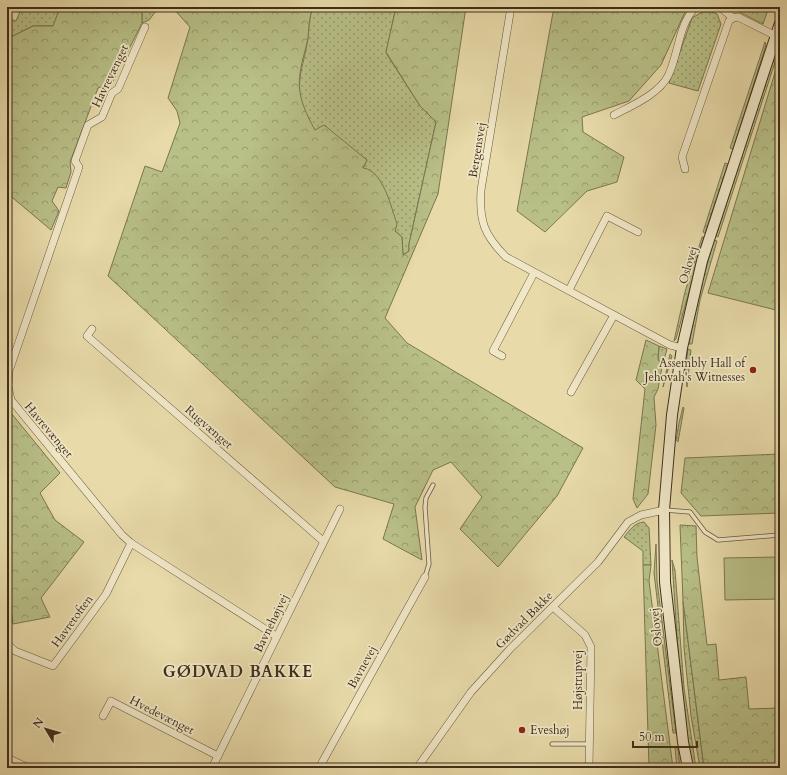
<svg xmlns="http://www.w3.org/2000/svg" width="787" height="775" font-family="Cardo,serif">
	<style>
		.grass { fill: url(#grass-dots); stroke: #7a7650 }
		.forest { fill: url(#forest-crowns); stroke: #7a7650 }
		.pitch { fill: #b8bf87; stroke: #7a7650 }
		.lines { fill: none; stroke-linecap: round; stroke-linejoin: round }
		.lane-casing { stroke: #68593e; stroke-width: 5 }
		.street-casing { stroke: #68593e; stroke-width: 8 }
		.secondary-casing { stroke: #3d2e1a; stroke-width: 12 }
		.lane { stroke: #f0e7c7; stroke-width: 3.5 }
		.street { stroke: #f0e7c7; stroke-width: 7 }
		.secondary { stroke: #f0e7c7; stroke-width: 10 }
		.poi-dot { fill: #8f2418; stroke: #f0e7c7; stroke-width: 1.5 }
		.labels { text-anchor: middle; dominant-baseline: central; stroke-width: 3.5; stroke-linejoin: round; paint-order: stroke }
		.street-label { font-size: 12px; fill: #3d2e1a; stroke: #f0e7c7 }
		.poi-label { font-size: 12px; fill: #3d2e1a; stroke: #f0e7c7; text-anchor: end }
		.district-label { font-size: 16px; font-weight: bold; letter-spacing: 1px; fill: #3d2e1a; stroke: #f0e7c7 }
	</style>
	<defs>
		<pattern id="grass-dots" width="8" height="8" patternUnits="userSpaceOnUse"><rect width="8" height="8" fill="#b8bf87"/><path d="M2 2h.1M6 6h.1" fill="none" stroke="#979c6e" stroke-width="1.8" stroke-linecap="round"/></pattern>
		<pattern id="forest-crowns" width="20" height="18" patternUnits="userSpaceOnUse"><rect width="20" height="18" fill="#b8bf87"/><path d="M2 6a3 3 0 1 1 6 0M12 15a3 3 0 1 1 6 0" fill="none" stroke="#979c6e"/></pattern>
	</defs>
	<rect width="100%" height="100%" fill="#e8daa9"/>
	<filter id="stains"><feTurbulence type="fractalNoise" baseFrequency=".005" numOctaves="4"/><feColorMatrix values="0 0 0 0 .2 0 0 0 0 .09 0 0 0 0 .02 0 0 0 .5 -.17"/></filter>
	<radialGradient id="worn" r=".72"><stop offset=".6" stop-color="#630" stop-opacity="0"/><stop offset="1" stop-color="#630" stop-opacity=".3"/></radialGradient>
	<g class="grass">
		<polygon points="22,7 60,7 54,26 33,26 9,38 7,44 7,18 16,21"/>
		<polygon points="133,7 159,7 149,20 142,23 142,13"/>
		<path d="M313 7H396L386 53 420 106 436 122 409 244V251L403 255 402 237 395 231 363 168 367 160C351 147 331 143 316 131 312 128 310 122 308 118 291 86 304 69 308 37 309 26 309 18 313 7Z"/>
		<polygon points="702,12 711,12 717,14 721,24 698,91 669,83 692,18"/>
		<polygon points="780,38 780,47 718,237 716,236"/>
		<polygon points="765,42 766,45 733,149 730,148"/>
		<polygon points="725,163 728,164 705,233 703,232"/>
		<polygon points="702,237 704,237 676,339 674,341 685,292"/>
		<polygon points="714,240 717,241 700,300 692,344 689,344 699,294"/>
		<polygon points="659,346 667,349 662,367 658,359"/>
		<polygon points="688,349 691,350 687,387 685,371"/>
		<polygon points="670,354 672,356 663,387"/>
		<polygon points="683,407 684,408 678,442 676,440 679,423"/>
		<path d="M644 522 649 528 651 565H643V551L624 537C630 530 634 523 644 522Z"/>
		<polygon points="656,544 657,581 676,733 673,733 654,573"/>
		<polygon points="672,560 675,570 684,688 696,768 691,768 680,683"/>
		<polygon points="683,601 704,768 700,768 691,716 684,648"/>
		<polygon points="675,748 678,748 680,768 677,768"/>
	</g>
	<g class="forest">
		<polygon points="60,7 133,7 142,13 142,23 112,83 98,88 70,162 71,172 66,188 58,187 52,201 59,211 51,230 7,193 7,44 9,38 33,26 53,26"/>
		<path d="M172 7H313C309 18 309 26 308 38 306 50 301 62 300 74 297 95 305 112 315 130L324 125 367 160 363 168C383 170 391 207 397 224L395 231 402 237 403 255 409 251V244L436 122 420 106 386 52 396 7H466L438 194 385 318 407 343 583 448 557 496 498 567 460 529 482 497 451 462 433 470 415 507 422 560 383 539 394 504 335 487 108 276 145 166 162 172 180 123 177 111 168 98 190 27Z"/>
		<polygon points="554,7 690,7 685,12 661,65 629,101 582,117 583,132 624,157 617,182 587,191 545,232 517,211"/>
		<polygon points="729,7 769,7 763,24"/>
		<polygon points="780,56 780,311 708,293"/>
		<polygon points="646,340 659,346 658,359 662,367 658,389 654,397 656,425 648,494 637,508 633,499 645,389 636,380"/>
		<polygon points="7,408 60,473 40,493 55,520 84,542 41,598 50,617 13,624 7,578"/>
		<polygon points="780,454 780,513 701,516 681,493 685,458"/>
		<polygon points="680,525 696,526 697,557 707,645 716,644 719,680 746,677 749,709 780,708 780,768 704,768 683,601"/>
		<polygon points="643,565 651,565 649,581 673,768 649,768"/>
	</g>
	<polygon class="pitch" points="780,557 780,599 725,600 724,558"/>
	<g class="lines">
		<defs>
			<g id="lane">
				<polyline points="665,510 690,512 705,532 718,540 779,535"/>
				<polyline points="425,577 429,564 425,507 426,498 433,485"/>
				<polyline points="552,744 589,744"/>
			</g>
			<g id="street">
				<path d="M511 7 481 190C479 221 484 235 506 257L670 345 682 348"/>
				<polyline points="720,7 733,18"/>
				<polyline points="145,27 118,89 112,93 102,117 88,125 75,161 79,167 9,371 8,386 11,400 122,535 131,543 276,636"/>
				<path d="M614 115C631 106 659 94 668 76 679 54 678 24 696 7"/>
				<polyline points="685,169 682,157 729,21 733,18 738,17 776,36"/>
				<polyline points="569,290 607,216 638,232"/>
				<polyline points="92,329 87,336 323,541"/>
				<polyline points="502,356 493,351 534,273"/>
				<polyline points="571,392 614,315"/>
				<polyline points="553,607 585,635 591,647 589,768"/>
				<polyline points="7,644 15,651 53,666 106,594 131,543"/>
				<polyline points="103,716 111,701 218,756"/>
				<polyline points="7,758 29,768"/>
				<polyline points="212,768 340,509"/>
				<polyline points="319,768 425,577"/>
				<polyline points="417,768 471,692 510,649 598,562 628,522 641,515 664,510"/>
			</g>
			<polyline id="secondary" points="688,768 683,742 665,582 664,510 672,415 682,348 702,261 780,23"/>
		</defs>
		<use href="#lane" class="lane-casing"/>
		<use href="#street" class="street-casing"/>
		<use href="#secondary" class="secondary-casing"/>
		<use href="#lane" class="lane"/>
		<use href="#street" class="street"/>
		<use href="#secondary" class="secondary"/>
	</g>
	<g class="poi-dot">
		<circle cx="753" cy="370" r="4"/>
		<circle cx="522" cy="730" r="4"/>
	</g>
	<g class="labels">
		<g class="street-label">
			<text transform="translate(110 76) rotate(-64)">Havrevænget</text>
			<text transform="translate(477 150) rotate(-81)">Bergensvej</text>
			<text transform="translate(688 265) rotate(-74)">Oslovej</text>
			<text transform="translate(209 427) rotate(41)">Rugvænget</text>
			<text transform="translate(49 430) rotate(50)">Havrevænget</text>
			<text transform="translate(524 620) rotate(-45)">Gødvad Bakke</text>
			<text transform="translate(72 621) rotate(-54)">Havretoften</text>
			<text transform="translate(271 623) rotate(-64)">Bavnehøjvej</text>
			<text transform="translate(656 627) rotate(-96)">Oslovej</text>
			<text transform="translate(362 667) rotate(-61)">Bavnevej</text>
			<text transform="translate(578 680) rotate(-90)">Højstrupvej</text>
			<text transform="translate(162 715) rotate(27)">Hvedevænget</text>
		</g>
		<g class="poi-label">
			<text x="745" y="363">Assembly Hall of<tspan x="745" dy="14">Jehovah's Witnesses</tspan></text>
			<text x="530" y="730" text-anchor="start">Eveshøj</text>
		</g>
		<g class="district-label">
			<text x="238" y="672">GØDVAD BAKKE</text>
		</g>
	</g>
	<rect width="787" height="775" fill="none" stroke="#e8daa9" stroke-width="24"/>
	<rect x="8" y="8" width="771" height="759" fill="none" stroke="#3d2e1a" stroke-width="2"/>
	<rect x="12" y="12" width="763" height="751" fill="none" stroke="#3d2e1a"/>
	<g transform="translate(46 729) rotate(308)" stroke="#f0e7c7" stroke-width="3" paint-order="stroke">
	<path d="M0-3L7 15L0 10L-7 15Z" fill="#3d2e1a"/>
	<text y="-6" font-size="11" font-weight="bold" text-anchor="middle" fill="#3d2e1a">N</text>
	</g>
	<path d="M633 741v6h64v-6" fill="none" stroke="#3d2e1a" stroke-width="2"/>
	<text x="639" y="741" font-size="12" fill="#3d2e1a" stroke="#f0e7c7" stroke-width="3" paint-order="stroke">50 m</text>
	<rect width="100%" height="100%" filter="url(#stains)"/>
	<rect width="100%" height="100%" fill="url(#worn)"/>
</svg>
